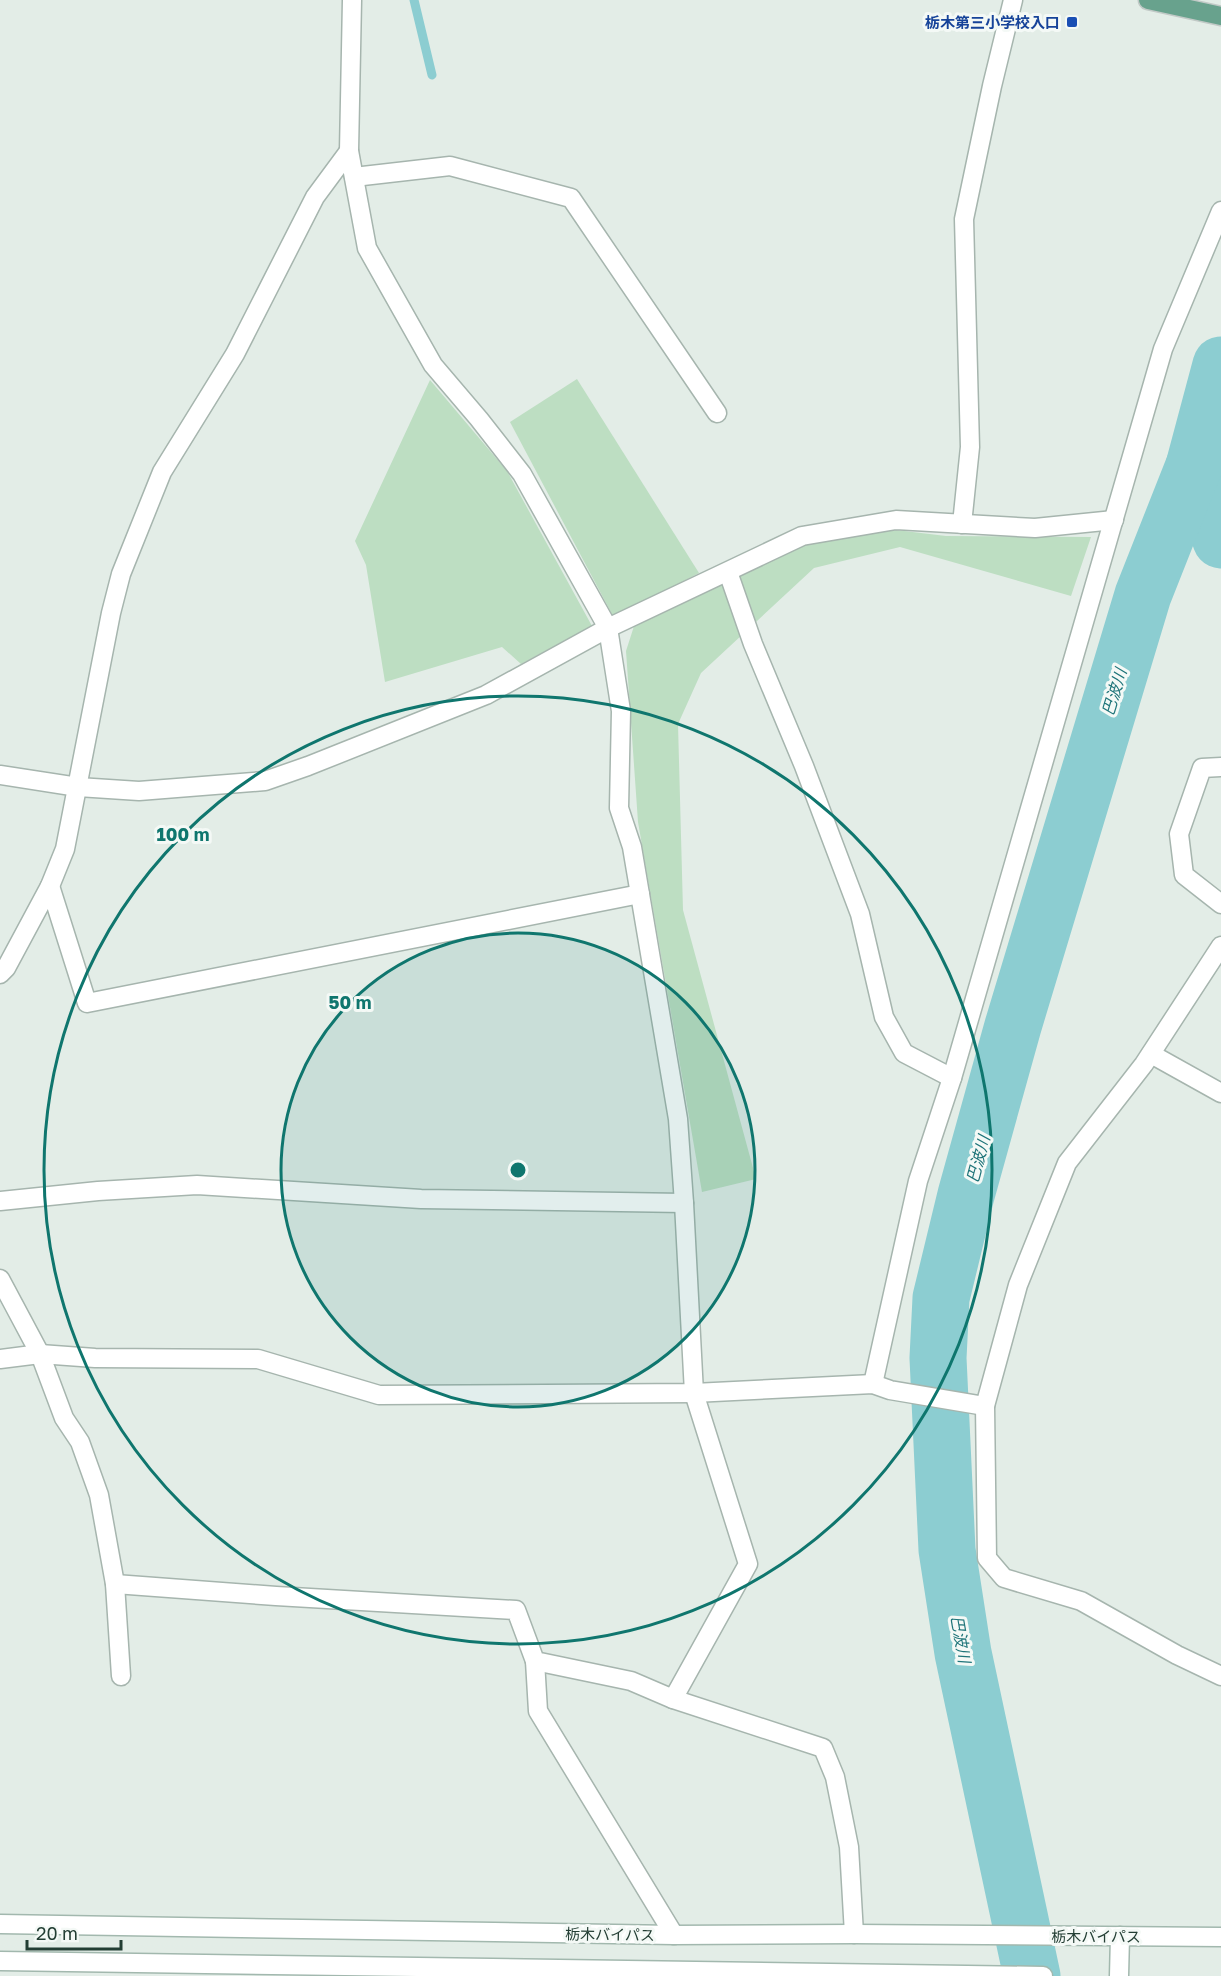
<svg xmlns="http://www.w3.org/2000/svg" width="1221" height="1976" font-family="'Golos Text','Noto Sans JP',sans-serif">
	<style>
		.green { fill: #bddec2 }
		.lines { fill: none; stroke-linecap: round; stroke-linejoin: round }
		.stream { stroke: #8ccdd1; stroke-width: 9 }
		.river { stroke: #8ccdd1; stroke-width: 57 }
		.street-casing { stroke: #a6b5ae; stroke-width: 21 }
		.secondary-casing { stroke: #a2b8ae; stroke-width: 21 }
		.primary-casing { stroke: #c1c9c6; stroke-width: 21 }
		.street { stroke: #fff; stroke-width: 18 }
		.secondary { stroke: #fff; stroke-width: 18 }
		.primary { stroke: #68a28d; stroke-width: 18 }
		.ring { fill: none; stroke: #0f766e; stroke-width: 3 }
		.transit-dot { fill: #1a4fb4; stroke: #f4f9f6; stroke-width: 2 }
		.labels { text-anchor: middle; dominant-baseline: central; stroke-width: 6; stroke-linejoin: round; paint-order: stroke }
		.transit-label { font-size: 15px; font-weight: bold; fill: #164399; stroke: #f4f9f6; text-anchor: end }
		.street-label { font-size: 15px; fill: #233e34; stroke: #f4f9f6 }
		.water-label { font-size: 16px; font-style: italic; fill: #1e7479; stroke: #f4f9f6 }
		.centre { fill: #0f766e; stroke: #f4f9f6; stroke-width: 3 }
		.ring-label { font-size: 18px; text-anchor: middle; font-weight: bold; fill: #0f766e; stroke: #f4f9f6; stroke-width: 6; stroke-linejoin: round; paint-order: stroke }
	</style>
	<rect width="100%" height="100%" fill="#e3ede7"/>
	<g class="green">
		<polygon points="577,379 699,573 614,618 510,422"/>
		<polygon points="430,380 507,471 592,626 521,664 502,647 385,682 366,565 355,541"/>
		<polygon points="896,530 946,536 1091,537 1071,596 900,547 814,568 701,673 678,724 683,910 756,1179 702,1192 638,822 626,651 635,623 807,542"/>
	</g>
	<g class="lines">
		<polyline class="stream" points="414,0 432,75"/>
		<g class="river">
			<polyline points="1194,466 1221,540"/>
			<polyline points="1032,1976 963,1653 947,1550 938,1358 941,1298 966,1195 1013,1026 1143,595 1194,466 1221,365"/>
		</g>
		<defs>
			<g id="street">
				<polyline points="352,0 349,151 367,248 433,365 479,419 522,474 608,628 621,711 619,808 632,847 678,1119 684,1203 694,1393 748,1564 673,1699"/>
				<polyline points="354,177 450,166 571,198 717,413"/>
				<polyline points="962,524 970,447 964,219 992,86 1013,0"/>
				<polyline points="728,572 753,644 804,766 860,914 884,1017 904,1053 952,1078 918,1181 873,1384"/>
				<polyline points="1221,767 1202,768 1179,834 1184,875 1221,904"/>
				<polyline points="0,775 78,787 139,791 265,781 308,766 486,695 608,628 802,536 896,520 1035,528 1114,520"/>
				<polyline points="50,886 87,1003 640,894"/>
				<polyline points="1221,946 1144,1064 1067,1163 1018,1285 985,1406 987,1558 1004,1578 1081,1601 1177,1655 1221,1676"/>
				<polyline points="0,974 6,968 50,886 65,849 111,613 121,574 162,472 235,354 315,197 349,151"/>
				<polyline points="1151,1054 1221,1093"/>
				<polyline points="952,1078 1163,349 1221,211"/>
				<polyline points="0,1201 98,1191 197,1185 421,1199 684,1203"/>
				<polyline points="0,1279 40,1354 64,1418 80,1442 99,1495 115,1584 121,1676"/>
				<polyline points="0,1359 40,1354 95,1358 258,1359 379,1395 694,1393 873,1384 890,1390 985,1406"/>
				<polyline points="115,1584 276,1596 516,1610 535,1661 631,1681 673,1699 823,1748 835,1777 849,1847 854,1934"/>
				<polyline points="535,1661 538,1711 674,1935"/>
			</g>
			<g id="secondary">
				<polyline points="0,1924 674,1935 854,1934 1221,1937"/>
				<polyline points="0,1961 1043,1976"/>
				<polyline points="1119,1976 1120,1936"/>
			</g>
			<polyline id="primary" points="1148,0 1221,16"/>
		</defs>
		<use href="#street" class="street-casing"/>
		<use href="#secondary" class="secondary-casing"/>
		<use href="#primary" class="primary-casing"/>
		<use href="#street" class="street"/>
		<use href="#secondary" class="secondary"/>
		<use href="#primary" class="primary"/>
	</g>
	<circle cx="518" cy="1170" r="237" fill="#0f766e" fill-opacity=".12"/>
	<g class="ring">
		<circle cx="518" cy="1170" r="237"/>
		<circle cx="518" cy="1170" r="474"/>
	</g>
	<rect class="transit-dot" x="1066" y="16" width="12" height="12" rx="3"/>
	<g class="labels">
		<g class="transit-label">
			<text x="1060" y="22">栃木第三小学校入口</text>
		</g>
		<g class="street-label">
			<text transform="translate(610 1934) rotate(1)">栃木バイパス</text>
			<text x="1096" y="1936">栃木バイパス</text>
		</g>
		<g class="water-label">
			<text transform="translate(1114 692) rotate(-73)">巴波川</text>
			<text transform="translate(978 1159) rotate(-75)">巴波川</text>
			<text transform="translate(961 1639) rotate(80)">巴波川</text>
		</g>
	</g>
	<circle cx="518" cy="1170" r="9" class="centre"/>
	<g class="ring-label">
		<text x="183" y="841">100 m</text>
		<text x="350" y="1009">50 m</text>
	</g>
	<path d="M27 1940v9h94v-9" fill="none" stroke="#233e34" stroke-width="3"/>
	<text x="36" y="1940" font-size="18" fill="#233e34" stroke="#f4f9f6" stroke-width="4.5" paint-order="stroke">20 m</text>
</svg>
